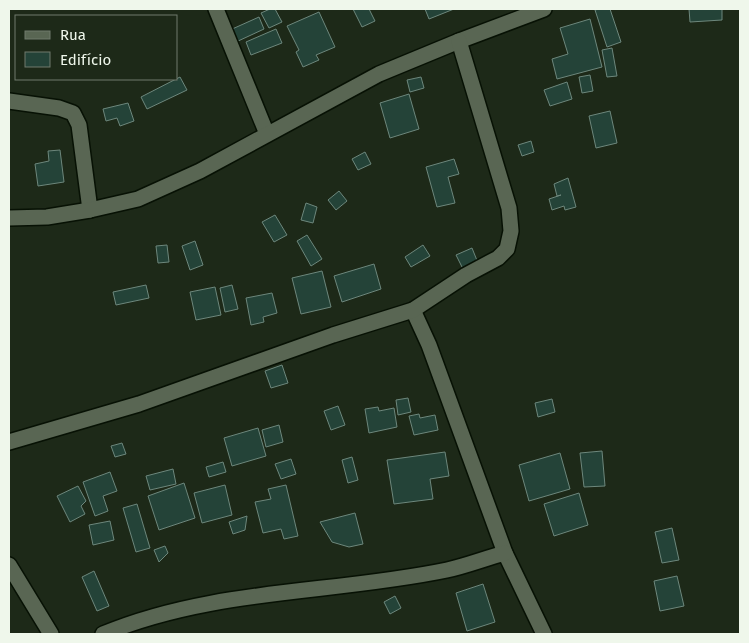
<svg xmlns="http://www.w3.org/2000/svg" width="749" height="643" font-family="'Fira Sans',sans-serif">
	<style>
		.building { fill: #244338; stroke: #6d877c }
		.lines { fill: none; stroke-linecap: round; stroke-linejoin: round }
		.street-casing { stroke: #071104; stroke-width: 18 }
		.street { stroke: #596653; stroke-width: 15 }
	</style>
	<rect width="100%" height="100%" fill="#1d2918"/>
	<g class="building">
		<polygon points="270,9 275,9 282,22 269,28 261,13"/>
		<polygon points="353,9 369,9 375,21 362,27"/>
		<polygon points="425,9 454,9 429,19"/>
		<polygon points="599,9 610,9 621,42 607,47 595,10"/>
		<polygon points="689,9 722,9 722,20 690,22"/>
		<polygon points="319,12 335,47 316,55 319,60 303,67 296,52 299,50 287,26"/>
		<polygon points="259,17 264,29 236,42 230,30"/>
		<polygon points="590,19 602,67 557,79 552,59 568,54 560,28"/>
		<polygon points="276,29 282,43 251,55 246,42"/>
		<polygon points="612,48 617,76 607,77 602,50"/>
		<polygon points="590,75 593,91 582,93 579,77"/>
		<polygon points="180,77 187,90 147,109 141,97"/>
		<polygon points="421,77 424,88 410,92 407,80"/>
		<polygon points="567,82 572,99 550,106 544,90"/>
		<polygon points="409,94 419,129 390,138 380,103"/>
		<polygon points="128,103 134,121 120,126 117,118 106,121 103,109"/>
		<polygon points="610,111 617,143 596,148 589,116"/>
		<polygon points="531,141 534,152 522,156 518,145"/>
		<polygon points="60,150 64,182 38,186 35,164 49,161 48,151"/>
		<polygon points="365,152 371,164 358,170 352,159"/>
		<polygon points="454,159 459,174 448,177 455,203 437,207 426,167"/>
		<polygon points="568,178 576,207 565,210 564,206 552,210 549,199 561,195 557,196 554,184"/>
		<polygon points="339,191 347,201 336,210 328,200"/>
		<polygon points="306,203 317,207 313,223 301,220"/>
		<polygon points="275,215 287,235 274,242 262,222"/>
		<polygon points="307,235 322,259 311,266 297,241"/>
		<polygon points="195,241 203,265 190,270 182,246"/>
		<polygon points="167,245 169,262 158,263 156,246"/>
		<polygon points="423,245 430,256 411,267 405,257"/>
		<polygon points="472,248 478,263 463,269 456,255"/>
		<polygon points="374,264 381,289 342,302 334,276"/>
		<polygon points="322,271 331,307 301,314 292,278"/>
		<polygon points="146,285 149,298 116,305 113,292"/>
		<polygon points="232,285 238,309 225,312 220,288"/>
		<polygon points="215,287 221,315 196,320 190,292"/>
		<polygon points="272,293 277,313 263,317 264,322 251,325 246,298"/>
		<polygon points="282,365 288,383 271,388 265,371"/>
		<polygon points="408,398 411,412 398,415 396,400"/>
		<polygon points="552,399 555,412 538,417 535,403"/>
		<polygon points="338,406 345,425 331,430 324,411"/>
		<polygon points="378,407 379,411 394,408 397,427 369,433 365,409"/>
		<polygon points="419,414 420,418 435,415 438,430 414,435 409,416"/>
		<polygon points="279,425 283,442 266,447 262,430"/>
		<polygon points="258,428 266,456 232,466 224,438"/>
		<polygon points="122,443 126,454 115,457 111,446"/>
		<polygon points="602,451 605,486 584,487 580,453"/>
		<polygon points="445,452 449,476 430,479 433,499 394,504 387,460"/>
		<polygon points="560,453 570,489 529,501 519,465"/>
		<polygon points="352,457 358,480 348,483 342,460"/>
		<polygon points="291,459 296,474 281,479 275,464"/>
		<polygon points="223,462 226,472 209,477 206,467"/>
		<polygon points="173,469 176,484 150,490 146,476"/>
		<polygon points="110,472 117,491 103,496 108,511 95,516 83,482"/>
		<polygon points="184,483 195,518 159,530 148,496"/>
		<polygon points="225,485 232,515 202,523 194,493"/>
		<polygon points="286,485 298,536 284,539 281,529 263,533 255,502 271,499 268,489"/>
		<polygon points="78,486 86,501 81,506 85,514 70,522 57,496"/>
		<polygon points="579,493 588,525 554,536 544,504"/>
		<polygon points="137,504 150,548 136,552 123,508"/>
		<polygon points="355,513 363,544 349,547 332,542 320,522"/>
		<polygon points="247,516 245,530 233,534 229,522"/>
		<polygon points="110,521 114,540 93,545 89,525"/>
		<polygon points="672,528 679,560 662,563 655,532"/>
		<polygon points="165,546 168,553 159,562 154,550"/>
		<polygon points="94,571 109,606 97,611 82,577"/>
		<polygon points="677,576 684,606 660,611 654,581"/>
		<polygon points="483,584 495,622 467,631 456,593"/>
		<polygon points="395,596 401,608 390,614 384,602"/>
	</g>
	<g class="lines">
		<defs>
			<g id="street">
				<polyline points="216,9 267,134"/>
				<polyline points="9,101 59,108 73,113 79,125 90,210"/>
				<polyline points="9,218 47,217 90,210 138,199 200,171 379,74 459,41 544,9"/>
				<polyline points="413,310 429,345 505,553 544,634"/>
				<polyline points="9,442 139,404 333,335 413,310 466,275 498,258 507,249 511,231 509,208 459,41"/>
				<polyline points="9,565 51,634"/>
				<path d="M103 634C214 588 332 594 447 570 466 566 486 558 505 553"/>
			</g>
		</defs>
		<use href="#street" class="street-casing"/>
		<use href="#street" class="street"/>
	</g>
	<rect width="749" height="643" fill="none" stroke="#eff7eb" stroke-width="20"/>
	<rect x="15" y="15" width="162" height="65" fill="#1d2918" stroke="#717b6c"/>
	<rect x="25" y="31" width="25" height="8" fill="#596653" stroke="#717b6c"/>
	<text x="60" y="40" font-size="15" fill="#eff7eb">Rua</text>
	<rect x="25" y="52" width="25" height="15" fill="#244338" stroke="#717b6c"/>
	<text x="60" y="65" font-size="15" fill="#eff7eb">Edifício</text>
</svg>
